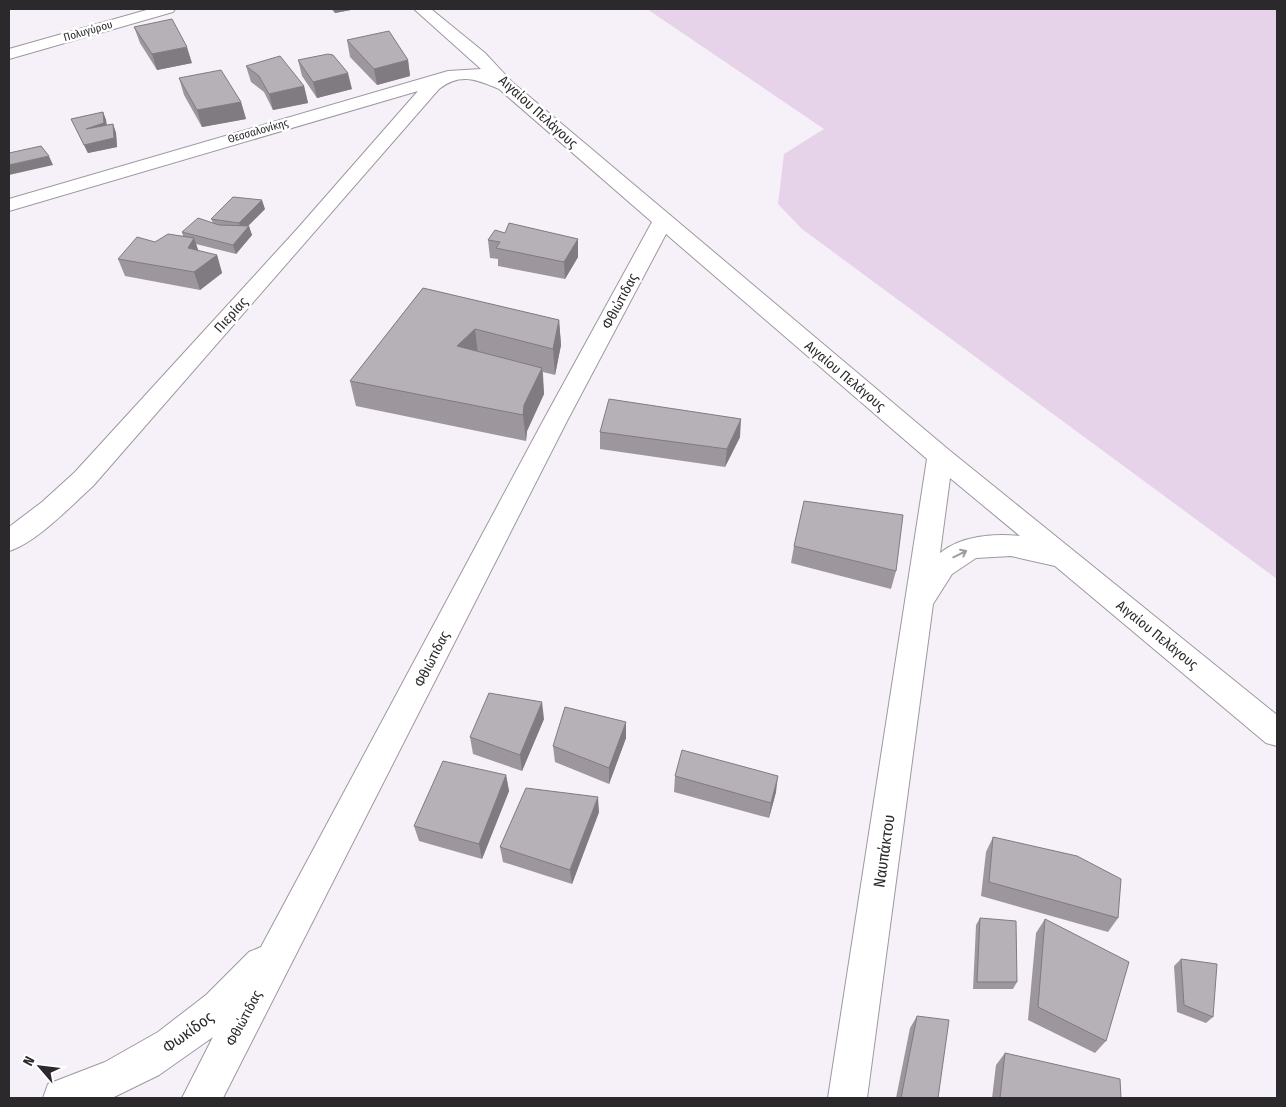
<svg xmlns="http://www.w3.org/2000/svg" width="1286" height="1107" font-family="'Fira Sans Condensed',sans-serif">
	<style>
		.green { fill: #e6d3ea }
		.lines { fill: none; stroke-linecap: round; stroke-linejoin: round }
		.street-casing { stroke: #9e989f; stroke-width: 2 }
		.street { fill: #fff; fill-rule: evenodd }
		.wall { fill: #9d979d }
		.shaded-wall { fill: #7f7b80 }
		.building { fill: #b6b0b7; stroke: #7f7b80 }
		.oneway { stroke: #a09fa0 }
		.labels { text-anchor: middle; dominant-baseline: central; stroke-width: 5; stroke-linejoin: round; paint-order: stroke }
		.far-street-label { font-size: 11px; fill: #2b292c; stroke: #fff }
		.street-label { font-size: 14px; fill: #2b292c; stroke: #fff }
		.near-street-label { font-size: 16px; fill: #2b292c; stroke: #fff }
	</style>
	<rect width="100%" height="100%" fill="#f6f0f8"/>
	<polygon class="green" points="647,9 1277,9 1277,579 802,229 778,204 784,154 824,129"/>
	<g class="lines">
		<defs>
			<g id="street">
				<polygon points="150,9 175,9 173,12 9,59 9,49"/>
				<path d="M414 9H431L485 53 512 82 949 450 1277 715V746L1266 743 1055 566 1011 556 976 558 952 574 933 604 867 1098H828L927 459 666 234 567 421 223 1098H182L213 1037 159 1075 112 1098H43L48 1084 105 1062 158 1032 206 995 249 952 261 947 543 421 652 222 499 89C477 80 461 72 439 89L93 486C72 505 36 543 9 551V527L42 502 75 472 298 228 418 91 9 211V199L448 71 481 69ZM950 478 1020 536C993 533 961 536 940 553Z"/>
			</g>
		</defs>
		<use href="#street" class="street-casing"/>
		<use href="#street" class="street"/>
	</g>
	<g class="wall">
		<polygon points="331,9 356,9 335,13"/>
		<polygon points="134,27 192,63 157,70 140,43"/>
		<polygon points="347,40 408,60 410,76 377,85 350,57"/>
		<polygon points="298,60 352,89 317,98 302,76"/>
		<polygon points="246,66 304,86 308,103 273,110 264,92 251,82"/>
		<polygon points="179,78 241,102 246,119 202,127 184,95"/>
		<polygon points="103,112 106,120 107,125 113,124 116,133 117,147 88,153 71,119"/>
		<polygon points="265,209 248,226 252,235 236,254 196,244 198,251 217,255 222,273 200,290 125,276 118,259 155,242 183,236 182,232 213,223 211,219"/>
		<polygon points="505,233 578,239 578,257 565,279 498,266 498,259 490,258 488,240"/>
		<polygon points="423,288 559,320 561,345 555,375 543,372 544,394 527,431 526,441 356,406 350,381"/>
		<polygon points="600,432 740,437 725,467 600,449"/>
		<polygon points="794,546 896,571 891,589 791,563"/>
		<polygon points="544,719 522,771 473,754 470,737"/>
		<polygon points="626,722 626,738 609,784 555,762 553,746"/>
		<polygon points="506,775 509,791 482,859 419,841 414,826"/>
		<polygon points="675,776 776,792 769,818 674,792"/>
		<polygon points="599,812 572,884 503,862 500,847"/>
		<polygon points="993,837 1118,918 1108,932 981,896 986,852"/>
		<polygon points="980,918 1017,982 1013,989 973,989 976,925"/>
		<polygon points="1045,919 1106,1041 1095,1053 1028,1020 1036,933"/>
		<polygon points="1181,959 1213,1017 1206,1023 1177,1012 1174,966"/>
		<polygon points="917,1016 938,1098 896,1098 910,1028"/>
		<polygon points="1005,1053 1121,1098 992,1098 996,1065"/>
	</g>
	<g class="shaded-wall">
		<polygon points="334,9 356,9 335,13"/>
		<polygon points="187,47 192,63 157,70 152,54"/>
		<polygon points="408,60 410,76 377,85 374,69"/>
		<polygon points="348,73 352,89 317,98 313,82"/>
		<polygon points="304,86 308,103 273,110 269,94"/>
		<polygon points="241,102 246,119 202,127 197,110"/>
		<polygon points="103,112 106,120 107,132 86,129"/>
		<polygon points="113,124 116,133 117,147 88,153 84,145"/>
		<polygon points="49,156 53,165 9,175 9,165"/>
		<polygon points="262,200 265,209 242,232 239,223"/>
		<polygon points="249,226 252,235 236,254 233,245"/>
		<polygon points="194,238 200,255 188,248"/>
		<polygon points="578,239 578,257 565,279 564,262"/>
		<polygon points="217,255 222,273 200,290 194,272"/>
		<polygon points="559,320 561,345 555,375 553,349"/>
		<polygon points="475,329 478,355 457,346"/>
		<polygon points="542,368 544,394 527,431 526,441 523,415 524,405"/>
		<polygon points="741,419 740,437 725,467 727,449"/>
		<polygon points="542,702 544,719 522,771 520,755"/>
		<polygon points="626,722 626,738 609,784 609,768"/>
		<polygon points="506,775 509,791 482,859 479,844"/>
		<polygon points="778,776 776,792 769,818 771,803"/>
		<polygon points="598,797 599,812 572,884 570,870"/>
	</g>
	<g class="building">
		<polygon points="172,19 187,47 152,54 134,27"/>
		<polygon points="389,31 408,60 374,69 347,40"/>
		<polygon points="328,54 333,55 348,73 313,82 298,60"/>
		<polygon points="280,56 304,86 269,94 259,76 246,66"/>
		<polygon points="221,70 241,102 197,110 179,78"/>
		<polygon points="103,112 104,123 86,129 113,124 114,138 84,145 71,119"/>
		<polygon points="41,146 49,156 9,165 9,153"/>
		<polygon points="233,197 262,200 239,223 211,219"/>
		<polygon points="198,218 219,225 249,226 233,245 182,232"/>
		<polygon points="509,223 578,239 564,262 496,248 500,242 488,240 495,230 505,233"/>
		<polygon points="168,234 194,238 188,248 217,255 194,272 118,259 137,237 155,242"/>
		<polygon points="423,288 559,320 553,349 475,329 457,346 542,368 524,405 523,415 350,381"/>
		<polygon points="609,399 741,419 727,449 600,432"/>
		<polygon points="804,501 903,515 896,571 794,546"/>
		<polygon points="489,693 542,702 520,755 470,737"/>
		<polygon points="565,707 626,722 609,768 553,746"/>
		<polygon points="682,750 778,776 771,803 675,776"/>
		<polygon points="443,761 506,775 479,844 414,826"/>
		<polygon points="526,788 598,797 570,870 500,847"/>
		<polygon points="993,837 1077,856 1121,879 1118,918 989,882"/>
		<polygon points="980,918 1016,921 1017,982 977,982"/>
		<polygon points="1045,919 1129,962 1106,1041 1038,1007"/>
		<polygon points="1181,959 1217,964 1213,1017 1184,1005"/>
		<polygon points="917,1016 949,1020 938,1098 901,1098"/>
		<polygon points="1005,1053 1120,1079 1121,1098 1000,1098"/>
	</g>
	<defs><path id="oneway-shaft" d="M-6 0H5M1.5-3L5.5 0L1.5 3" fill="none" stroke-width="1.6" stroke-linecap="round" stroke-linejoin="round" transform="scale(1.25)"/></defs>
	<use class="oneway" href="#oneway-shaft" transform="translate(960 554) rotate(-26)"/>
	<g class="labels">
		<g class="far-street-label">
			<text transform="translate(88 31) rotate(-16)">Πολυγύρου</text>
			<text transform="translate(258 131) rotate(-16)">Θεσσαλονίκης</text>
		</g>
		<g class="street-label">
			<text transform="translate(538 112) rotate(42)">Αιγαίου Πελάγους</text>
			<text transform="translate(620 301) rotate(-62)">Φθιώτιδας</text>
			<text transform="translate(231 315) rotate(-48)">Πιερίας</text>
			<text transform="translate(845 376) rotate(40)">Αιγαίου Πελάγους</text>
			<text transform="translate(1157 635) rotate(39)">Αιγαίου Πελάγους</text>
			<text transform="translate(432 659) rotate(-63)">Φθιώτιδας</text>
			<text transform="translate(244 1018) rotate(-62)">Φθιώτιδας</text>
		</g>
		<g class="near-street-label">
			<text transform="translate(884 851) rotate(-82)">Ναυπάκτου</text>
			<text transform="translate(188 1032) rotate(-36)">Φωκίδος</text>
		</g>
	</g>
	<rect width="1286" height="1107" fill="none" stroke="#2b292c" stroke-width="20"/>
	<g transform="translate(40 1067) rotate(298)" stroke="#ffffff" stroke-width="4" paint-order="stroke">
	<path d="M0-4L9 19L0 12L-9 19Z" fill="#2b292c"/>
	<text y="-8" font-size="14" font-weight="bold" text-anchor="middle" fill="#2b292c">N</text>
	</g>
</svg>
